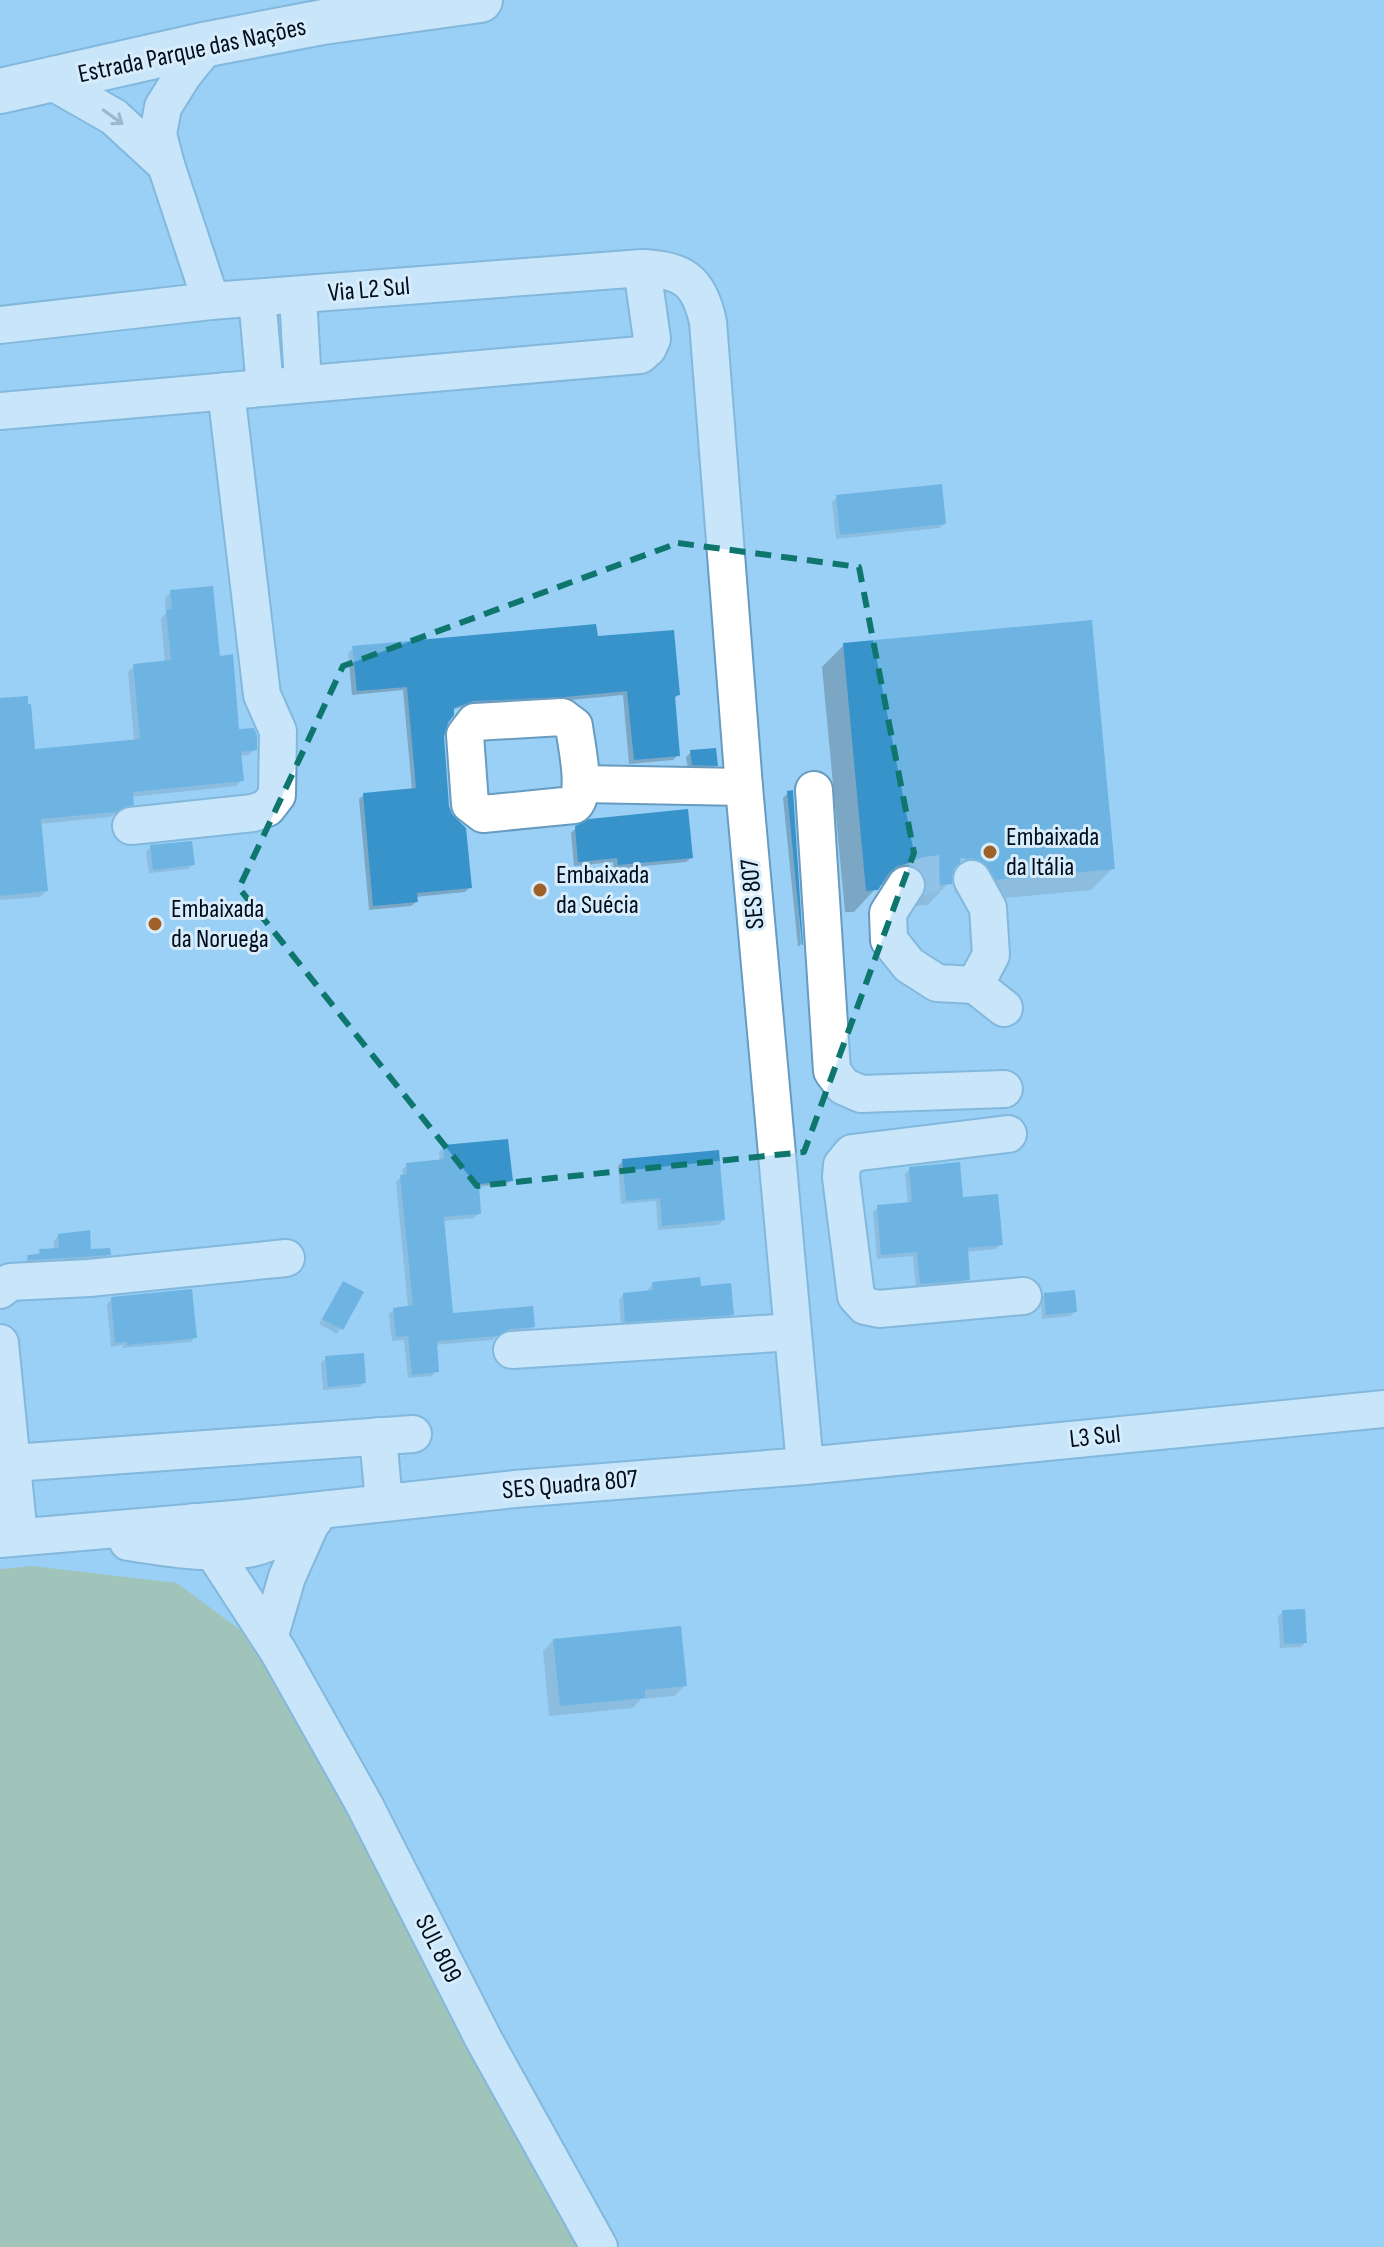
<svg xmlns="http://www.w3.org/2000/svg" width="1384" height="2247" font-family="'Sofia Sans Condensed',sans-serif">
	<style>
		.green { fill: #a7b771 }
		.shadow { fill: #0003 }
		.building { fill: #3993cb }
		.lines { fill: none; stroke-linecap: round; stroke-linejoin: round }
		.minor-tunnel { stroke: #83b3d5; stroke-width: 36; stroke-dasharray: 36 18; stroke-linecap: butt }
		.minor-casing { stroke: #679bbf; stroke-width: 40 }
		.highway-casing { stroke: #679bbf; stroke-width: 48 }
		.minor { stroke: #fff; stroke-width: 36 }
		.highway { stroke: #fff; stroke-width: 44 }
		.oneway { stroke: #999ea3 }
		.marked { fill: none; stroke: #0f766e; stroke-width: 6; stroke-dasharray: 16 10; stroke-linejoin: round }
		.poi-dot { fill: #a06128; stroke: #d8edfc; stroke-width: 3 }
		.labels { text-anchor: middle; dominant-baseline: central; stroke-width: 6; stroke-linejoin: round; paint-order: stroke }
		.street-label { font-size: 26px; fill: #000d1a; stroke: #d8edfc }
		.poi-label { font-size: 26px; fill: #000d1a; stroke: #d8edfc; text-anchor: start }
	</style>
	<rect width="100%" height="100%" fill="#9ad0f6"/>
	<polygon class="green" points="32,1566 177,1583 259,1644 583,2247 0,2247 0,1569"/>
	<g class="shadow">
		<polygon points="837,497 944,524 939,528 836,539 832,502"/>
		<polygon points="171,592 218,658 237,731 255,749 249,755 239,756 242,780 236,786 131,797 132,804 126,810 109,817 39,824 46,891 40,897 0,900 0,700 33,751 134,741 128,672 134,666 165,663 161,618 166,613 165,598"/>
		<polygon points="596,638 678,695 673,700 678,755 673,760 629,764 623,695 559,701 467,705 452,710 442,736 447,806 470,887 465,892 415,897 416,902 411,906 369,910 359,799 364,795 412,790 403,690 352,695 348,653 353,648"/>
		<polygon points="844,645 1113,868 1091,890 974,901 962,883 951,880 928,905 905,907 896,889 883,885 878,886 854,912 845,912 822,667"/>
		<polygon points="691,752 716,765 711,769 688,769 686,757"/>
		<polygon points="788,793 791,793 801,944 798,947 783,798"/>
		<polygon points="576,828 691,858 686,862 614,869 613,862 574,866 571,833"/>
		<polygon points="151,847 193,864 188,869 149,873 146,852"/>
		<polygon points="444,1147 511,1180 506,1185 477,1187 479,1213 474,1218 442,1221 451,1315 533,1327 528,1332 503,1333 491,1340 435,1345 437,1371 432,1376 408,1378 404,1340 392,1341 389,1314 394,1310 408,1308 396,1181 403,1176 402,1170 407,1165 440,1162 439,1152"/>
		<polygon points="623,1161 723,1220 718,1225 658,1230 656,1201 621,1204 618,1166"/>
		<polygon points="910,1169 1001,1244 996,1249 966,1252 968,1279 963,1284 916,1288 913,1256 877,1259 873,1212 878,1207 908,1204 905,1174"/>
		<polygon points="58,1236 90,1251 109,1254 104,1259 24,1264 28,1257 35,1256 40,1251 54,1250 54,1241"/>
		<polygon points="343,1284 361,1293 337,1334 319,1324"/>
		<polygon points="653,1284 732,1314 727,1319 621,1326 619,1300 623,1295 648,1293 648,1289"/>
		<polygon points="1045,1294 1075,1312 1070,1316 1042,1319 1041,1299"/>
		<polygon points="112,1299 195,1337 191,1342 123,1348 123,1345 111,1347 107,1304"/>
		<polygon points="326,1358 364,1383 359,1387 323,1390 321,1363"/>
		<polygon points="1283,1612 1305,1642 1301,1647 1280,1648 1278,1616"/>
		<polygon points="554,1640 685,1686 674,1696 641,1699 633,1708 549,1716 543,1651"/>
	</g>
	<g class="building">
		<polygon points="942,484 946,524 840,535 836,495"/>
		<polygon points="213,586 220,656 233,654 239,729 254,728 257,735 257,750 241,752 244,781 133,792 134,805 116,812 41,819 48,891 0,896 0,698 28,696 28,704 31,704 35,749 140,739 133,664 171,660 166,610 172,609 170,590"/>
		<polygon points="1092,620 1115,869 996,880 983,862 972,858 963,860 954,868 952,884 927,886 925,876 918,868 906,864 897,866 889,873 878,890 866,891 843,643"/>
		<polygon points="596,624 598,636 674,630 680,695 675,696 680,756 634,760 627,691 565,697 474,701 454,708 454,715 448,723 444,737 449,806 452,814 466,828 472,888 417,893 418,902 373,906 363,793 416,788 407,687 357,691 352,646"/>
		<polygon points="716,748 718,766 692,765 690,750"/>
		<polygon points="793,790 803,945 802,945 787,791"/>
		<polygon points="688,809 693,858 618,865 617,858 578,862 575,826 589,819"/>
		<polygon points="192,841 195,865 153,870 150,845"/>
		<polygon points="508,1139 513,1181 479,1184 481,1214 444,1217 453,1313 533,1306 535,1327 510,1329 497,1336 437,1341 439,1372 412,1375 408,1336 396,1337 393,1308 413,1305 400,1175 407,1174 406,1163 444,1159 443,1145"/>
		<polygon points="719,1150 725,1220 662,1226 660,1198 626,1201 622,1159"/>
		<polygon points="960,1162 963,1197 998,1194 1003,1245 968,1248 970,1280 920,1284 917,1252 881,1255 877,1205 912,1202 909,1167"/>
		<polygon points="90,1230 91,1249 110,1248 111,1255 28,1260 27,1255 40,1254 39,1249 59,1248 58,1234"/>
		<polygon points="700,1277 701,1286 731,1283 734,1315 625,1322 623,1293 653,1290 652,1282"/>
		<polygon points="343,1281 364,1292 343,1330 322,1319"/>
		<polygon points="192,1289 197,1338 127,1345 127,1342 115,1343 111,1297"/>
		<polygon points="1075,1290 1077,1312 1046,1315 1044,1293"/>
		<polygon points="364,1353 366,1383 328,1387 325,1356"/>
		<polygon points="1305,1609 1307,1643 1284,1644 1282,1610"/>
		<polygon points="681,1626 687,1686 645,1690 645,1698 560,1706 553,1639"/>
	</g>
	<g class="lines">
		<path class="minor-tunnel" d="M906 885C929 869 946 872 972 879"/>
		<defs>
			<g id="minor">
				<polyline points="208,44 183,75 163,107 158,134 166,165 211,301"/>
				<polyline points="51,81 114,117 166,165"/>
				<polyline points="298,296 303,384"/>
				<polyline points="257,298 265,387"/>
				<path d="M0 325 211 301 642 268C684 270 699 281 708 322L744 787 805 1466"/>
				<polyline points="0,411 640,355 648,348 652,339 642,268"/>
				<path d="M562 717 574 726C576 744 588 794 574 805L483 814 470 804 465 735 475 722Z"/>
				<polyline points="581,784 744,787"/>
				<polyline points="814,790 832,1071 843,1086 861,1094 1004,1089"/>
				<polyline points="131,826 253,813 267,808 277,795 278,731 262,695 226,391"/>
				<polyline points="972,879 988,908 991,955 975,985"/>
				<polyline points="906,885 888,913 889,940 909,965 937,983 975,985 1004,1008"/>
				<polyline points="1008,1134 852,1153 842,1165 841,1177 856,1296 865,1306 879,1309 1023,1296"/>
				<polyline points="0,1290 10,1282 89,1278 286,1258"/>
				<polyline points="0,1343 19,1537"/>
				<polyline points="512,1350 793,1332"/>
				<polyline points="378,1436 384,1503"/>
				<polyline points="13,1463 413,1434"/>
				<polyline points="194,1522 278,1651 364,1804 484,2040 599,2247"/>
				<polyline points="0,1539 246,1518 515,1489 805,1466 1384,1409"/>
				<path d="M128 1542C169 1548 211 1556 252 1548 274 1543 295 1530 314 1520"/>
				<polyline points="272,1628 287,1577 312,1521"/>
			</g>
			<polyline id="highway" points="0,91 208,44 323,22 480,0"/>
		</defs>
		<use href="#minor" class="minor-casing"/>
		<use href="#highway" class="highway-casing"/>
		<use href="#minor" class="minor"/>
		<use href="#highway" class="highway"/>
	</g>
	<defs><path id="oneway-shaft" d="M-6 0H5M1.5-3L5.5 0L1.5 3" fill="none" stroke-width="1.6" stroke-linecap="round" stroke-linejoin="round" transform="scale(2)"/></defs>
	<use class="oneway" href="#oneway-shaft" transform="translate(113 117) rotate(36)"/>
	<path d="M0 0H1384V2247H0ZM678 543 859 567 914 853 804 1152 477 1186 239 888 343 666Z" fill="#9ad0f6" fill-opacity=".55" fill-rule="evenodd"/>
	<path class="marked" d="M678 543 859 567 914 853 804 1152 477 1186 239 888 343 666Z"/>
	<g class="poi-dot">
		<circle cx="990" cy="852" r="8"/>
		<circle cx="540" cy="890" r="8"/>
		<circle cx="155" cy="924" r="8"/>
	</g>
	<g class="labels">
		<g class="street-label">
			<text transform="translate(192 51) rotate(-12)">Estrada Parque das Nações</text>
			<text transform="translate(369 290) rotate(-5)">Via L2 Sul</text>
			<text transform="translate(753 894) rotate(-95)">SES 807</text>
			<text transform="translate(1095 1437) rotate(-6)">L3 Sul</text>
			<text transform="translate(570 1485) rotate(-5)">SES Quadra 807</text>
			<text transform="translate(438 1949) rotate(63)">SUL 809</text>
		</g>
		<g class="poi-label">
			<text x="1006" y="837">Embaixada<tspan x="1006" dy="30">da Itália</tspan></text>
			<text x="556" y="875">Embaixada<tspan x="556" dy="30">da Suécia</tspan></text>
			<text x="171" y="909">Embaixada<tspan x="171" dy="30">da Noruega</tspan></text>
		</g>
	</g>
</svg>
